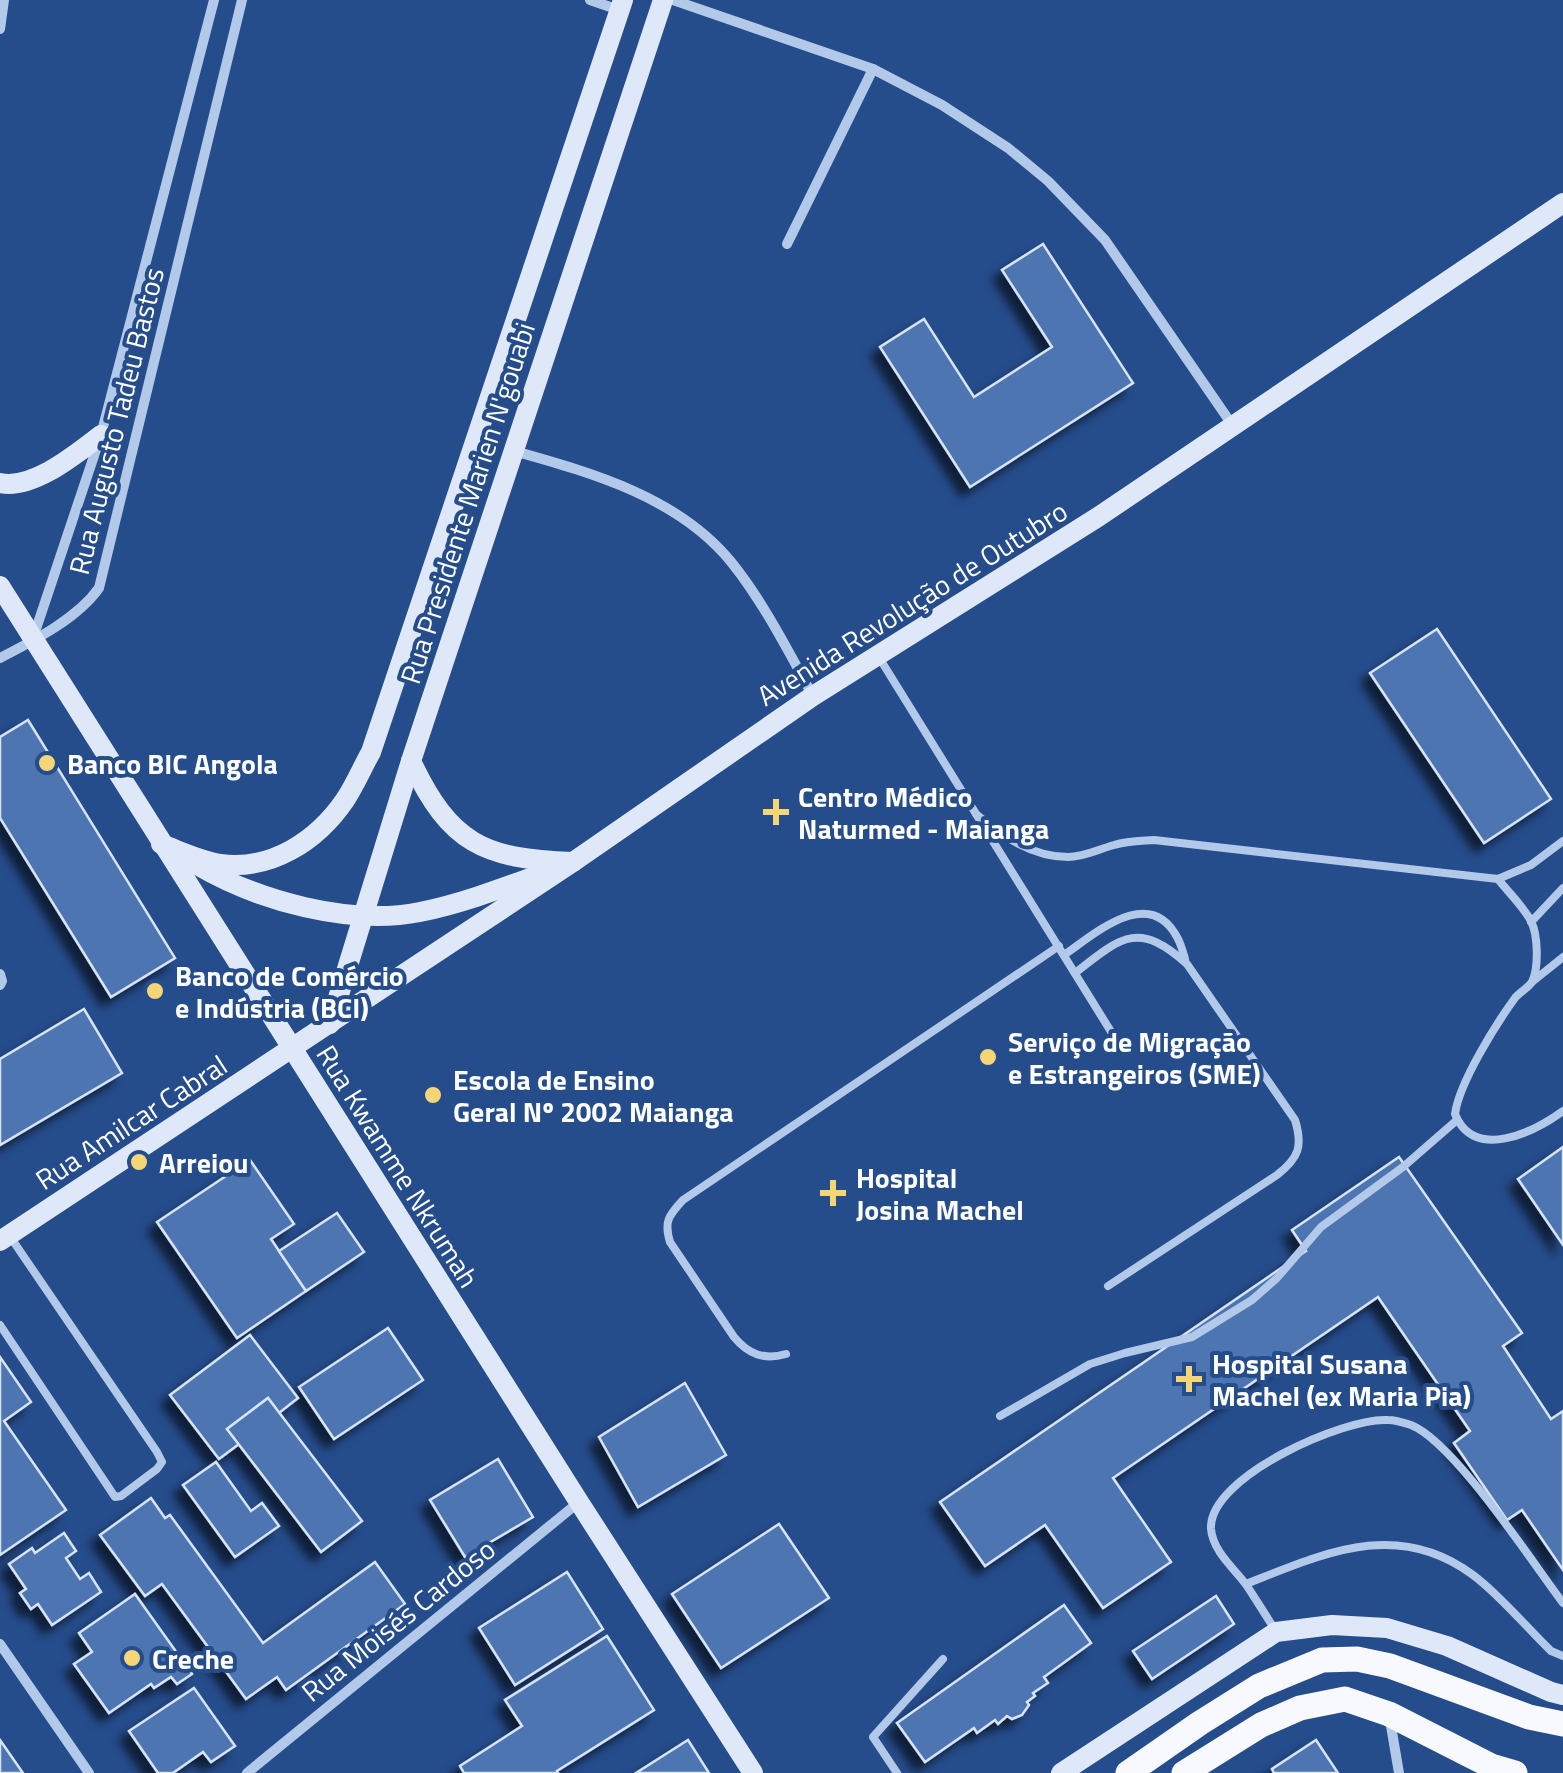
<svg xmlns="http://www.w3.org/2000/svg" width="1563" height="1773" font-family="'Titillium Web',sans-serif">
	<style>
		.building { fill: #4e75b2; stroke: #d7e4f8; stroke-width: 2.5; filter: url(#shadow) }
		.lines { fill: none; stroke-linecap: round; stroke-linejoin: round }
		.lane { stroke: #b3c9ea; stroke-width: 8 }
		.street { stroke: #b3c9ea; stroke-width: 10 }
		.secondary { stroke: #dee8f8; stroke-width: 20 }
		.primary { stroke: #f7f9fe; stroke-width: 25 }
		.poi-dot { fill: #f4d677; stroke: #254c8b; stroke-width: 4 }
		.labels { text-anchor: middle; dominant-baseline: central; stroke-width: 8; stroke-linejoin: round; paint-order: stroke }
		.street-label { font-size: 28px; fill: #fff; stroke: #254c8b }
		.poi-label { font-size: 28px; font-weight: bold; fill: #fff; stroke: #254c8b; text-anchor: start }
	</style>
	<defs>
		<filter id="shadow"><feDropShadow dx="-9" dy="9" stdDeviation="5" flood-color="#0009"/></filter>
	</defs>
	<rect width="100%" height="100%" fill="#254c8b"/>
	<g class="building">
		<polygon points="1043,244 1133,383 970,487 880,347 924,319 974,397 1052,347 1002,270"/>
		<polygon points="1437,629 1551,799 1484,843 1370,673"/>
		<polygon points="28,720 175,958 111,997 0,818 0,737"/>
		<polygon points="84,1009 122,1073 0,1145 0,1059"/>
		<polygon points="1563,1147 1563,1245 1518,1179"/>
		<polygon points="1399,1157 1522,1333 1503,1346 1551,1419 1563,1411 1563,1570 1522,1510 1507,1520 1454,1443 1470,1431 1378,1297 1113,1478 1171,1562 1103,1608 1045,1525 985,1566 940,1502 1306,1251 1292,1230"/>
		<polygon points="250,1160 294,1224 271,1239 306,1291 237,1338 157,1222"/>
		<polygon points="337,1213 364,1252 306,1291 279,1251"/>
		<polygon points="388,1328 423,1380 334,1439 299,1387"/>
		<polygon points="250,1335 298,1398 279,1413 268,1398 227,1429 239,1444 219,1459 170,1395"/>
		<polygon points="0,1357 31,1402 4,1421 66,1510 0,1555"/>
		<polygon points="685,1383 726,1455 638,1507 599,1437"/>
		<polygon points="268,1398 362,1521 321,1552 227,1429"/>
		<polygon points="498,1459 533,1517 465,1557 430,1500"/>
		<polygon points="216,1462 251,1511 262,1503 279,1526 235,1557 183,1485"/>
		<polygon points="151,1498 165,1518 170,1515 263,1643 375,1562 405,1604 286,1690 277,1677 246,1699 162,1584 145,1596 100,1535"/>
		<polygon points="779,1524 829,1598 721,1668 672,1594"/>
		<polygon points="64,1533 76,1551 66,1558 80,1579 89,1573 101,1592 52,1625 38,1604 31,1609 20,1593 26,1589 9,1564 32,1548 35,1553"/>
		<polygon points="567,1572 603,1629 515,1685 479,1628"/>
		<polygon points="135,1594 192,1674 177,1684 171,1677 154,1688 151,1684 109,1713 74,1664 92,1652 79,1633"/>
		<polygon points="1216,1596 1234,1624 1152,1679 1133,1651"/>
		<polygon points="1064,1605 1091,1643 1044,1677 1048,1683 1033,1693 1035,1696 1027,1702 1029,1705 1022,1715 1012,1719 1007,1716 998,1724 995,1720 977,1733 974,1728 925,1762 897,1723"/>
		<polygon points="607,1636 654,1710 557,1771 558,1773 464,1773 460,1766 522,1726 505,1700"/>
		<polygon points="194,1688 235,1746 211,1762 203,1752 173,1773 158,1773 129,1731"/>
		<polygon points="0,1740 23,1773 0,1773"/>
		<polygon points="688,1740 709,1773 636,1773"/>
		<polygon points="1316,1740 1338,1773 1274,1773 1272,1769"/>
	</g>
	<g class="lines">
		<g class="lane">
			<polyline points="880,659 1123,1051"/>
			<path d="M976 814C1002 836 1032 857 1068 857 1084 857 1099 849 1114 845 1127 841 1141 841 1154 840L1498 879 1531 865 1563 841"/>
			<path d="M1498 879C1508 892 1523 906 1531 921 1538 935 1539 968 1532 982 1528 988 1519 993 1515 998 1496 1024 1459 1083 1455 1114 1474 1162 1534 1132 1563 1111"/>
			<polyline points="1531,922 1563,888"/>
			<path d="M1064 955C1096 933 1149 885 1177 937 1181 944 1183 952 1185 959"/>
			<path d="M1075 973C1121 937 1138 920 1187 964L1295 1120C1303 1146 1299 1158 1277 1175L1108 1286"/>
			<polyline points="1532,982 1563,957"/>
			<polyline points="0,1325 115,1497 121,1496 157,1469 162,1462 157,1452 9,1235"/>
			<path d="M786 1354C764 1360 749 1355 734 1337L670 1242C664 1222 668 1216 683 1200L1059 946"/>
			<polyline points="1000,1416 1090,1364 1125,1353 1192,1337 1252,1300 1277,1278 1321,1227 1403,1167 1457,1120"/>
			<path d="M1246 1584C1323 1554 1397 1518 1473 1575 1500 1595 1527 1628 1551 1651L1563 1656"/>
			<path d="M1276 1631C1266 1616 1257 1601 1247 1586 1235 1569 1213 1552 1211 1529 1208 1477 1345 1417 1388 1420 1395 1420 1405 1423 1411 1425 1454 1442 1532 1562 1563 1603"/>
			<polyline points="897,1773 873,1737 943,1659"/>
		</g>
		<g class="street">
			<polyline points="590,0 619,10"/>
			<polyline points="673,0 873,69 942,105 1008,148 1048,181 1105,240 1233,426"/>
			<polyline points="0,29 4,0"/>
			<polyline points="787,244 873,69"/>
			<path d="M514 451C592 473 679 497 732 563 764 603 788 651 813 696"/>
			<polyline points="34,635 101,435 214,0"/>
			<path d="M0 658C33 641 77 619 99 588L242 0"/>
			<polyline points="0,974 2,981 0,985"/>
			<polyline points="0,1644 89,1773"/>
			<polyline points="1390,1720 1399,1773"/>
			<polyline points="247,1773 579,1502"/>
		</g>
		<g class="secondary">
			<path d="M0 483C33 490 76 454 101 435"/>
			<polyline points="0,586 579,1502 753,1773"/>
			<path d="M411 761C450 844 484 859 573 862"/>
			<path d="M161 844C180 851 201 861 220 864 271 871 317 841 345 800 355 785 362 768 371 752L623 0"/>
			<path d="M197 865C258 901 350 926 420 912 460 904 500 889 538 875"/>
			<polyline points="330,1024 411,761 663,0"/>
			<polyline points="0,1241 573,862 813,696 1098,517 1563,203"/>
			<polyline points="1061,1773 1276,1632 1332,1625 1387,1628 1447,1646 1551,1692 1563,1695"/>
		</g>
		<g class="primary">
			<polyline points="1128,1773 1200,1723 1259,1686 1322,1660 1357,1659 1390,1666 1529,1717 1563,1724"/>
			<polyline points="1184,1773 1261,1725 1300,1708 1345,1699 1389,1714 1491,1766 1515,1773"/>
		</g>
	</g>
	<g class="poi-dot">
		<circle cx="47" cy="763" r="10"/>
		<path d="M771 797h10v10h10v10h-10v10h-10v-10h-10v-10h10z"/>
		<circle cx="155" cy="991" r="10"/>
		<circle cx="988" cy="1057" r="10"/>
		<circle cx="433" cy="1095" r="10"/>
		<circle cx="139" cy="1162" r="10"/>
		<path d="M828 1178h10v10h10v10h-10v10h-10v-10h-10v-10h10z"/>
		<path d="M1184 1364h10v10h10v10h-10v10h-10v-10h-10v-10h10z"/>
		<circle cx="132" cy="1658" r="10"/>
	</g>
	<g class="labels">
		<g class="street-label">
			<text transform="translate(116 421) rotate(-76)">Rua Augusto Tadeu Bastos</text>
			<text transform="translate(467 503) rotate(-72)">Rua Presidente Marien N'gouabi</text>
			<text transform="translate(912 603) rotate(-32)">Avenida Revolução de Outubro</text>
			<text transform="translate(131 1122) rotate(-33)">Rua Amilcar Cabral</text>
			<text transform="translate(398 1166) rotate(58)">Rua Kwamme Nkrumah</text>
			<text transform="translate(398 1620) rotate(-39)">Rua Moisés Cardoso</text>
		</g>
		<g class="poi-label">
			<text x="67" y="763">Banco BIC Angola</text>
			<text x="798" y="796">Centro Médico<tspan x="798" dy="32">Naturmed - Maianga</tspan></text>
			<text x="175" y="975">Banco de Comércio<tspan x="175" dy="32">e Indústria (BCI)</tspan></text>
			<text x="1008" y="1041">Serviço de Migração<tspan x="1008" dy="32">e Estrangeiros (SME)</tspan></text>
			<text x="453" y="1079">Escola de Ensino<tspan x="453" dy="32">Geral Nº 2002 Maianga</tspan></text>
			<text x="159" y="1162">Arreiou</text>
			<text x="856" y="1177">Hospital<tspan x="856" dy="32">Josina Machel</tspan></text>
			<text x="1212" y="1363">Hospital Susana<tspan x="1212" dy="32">Machel (ex Maria Pia)</tspan></text>
			<text x="152" y="1658">Creche</text>
		</g>
	</g>
</svg>
